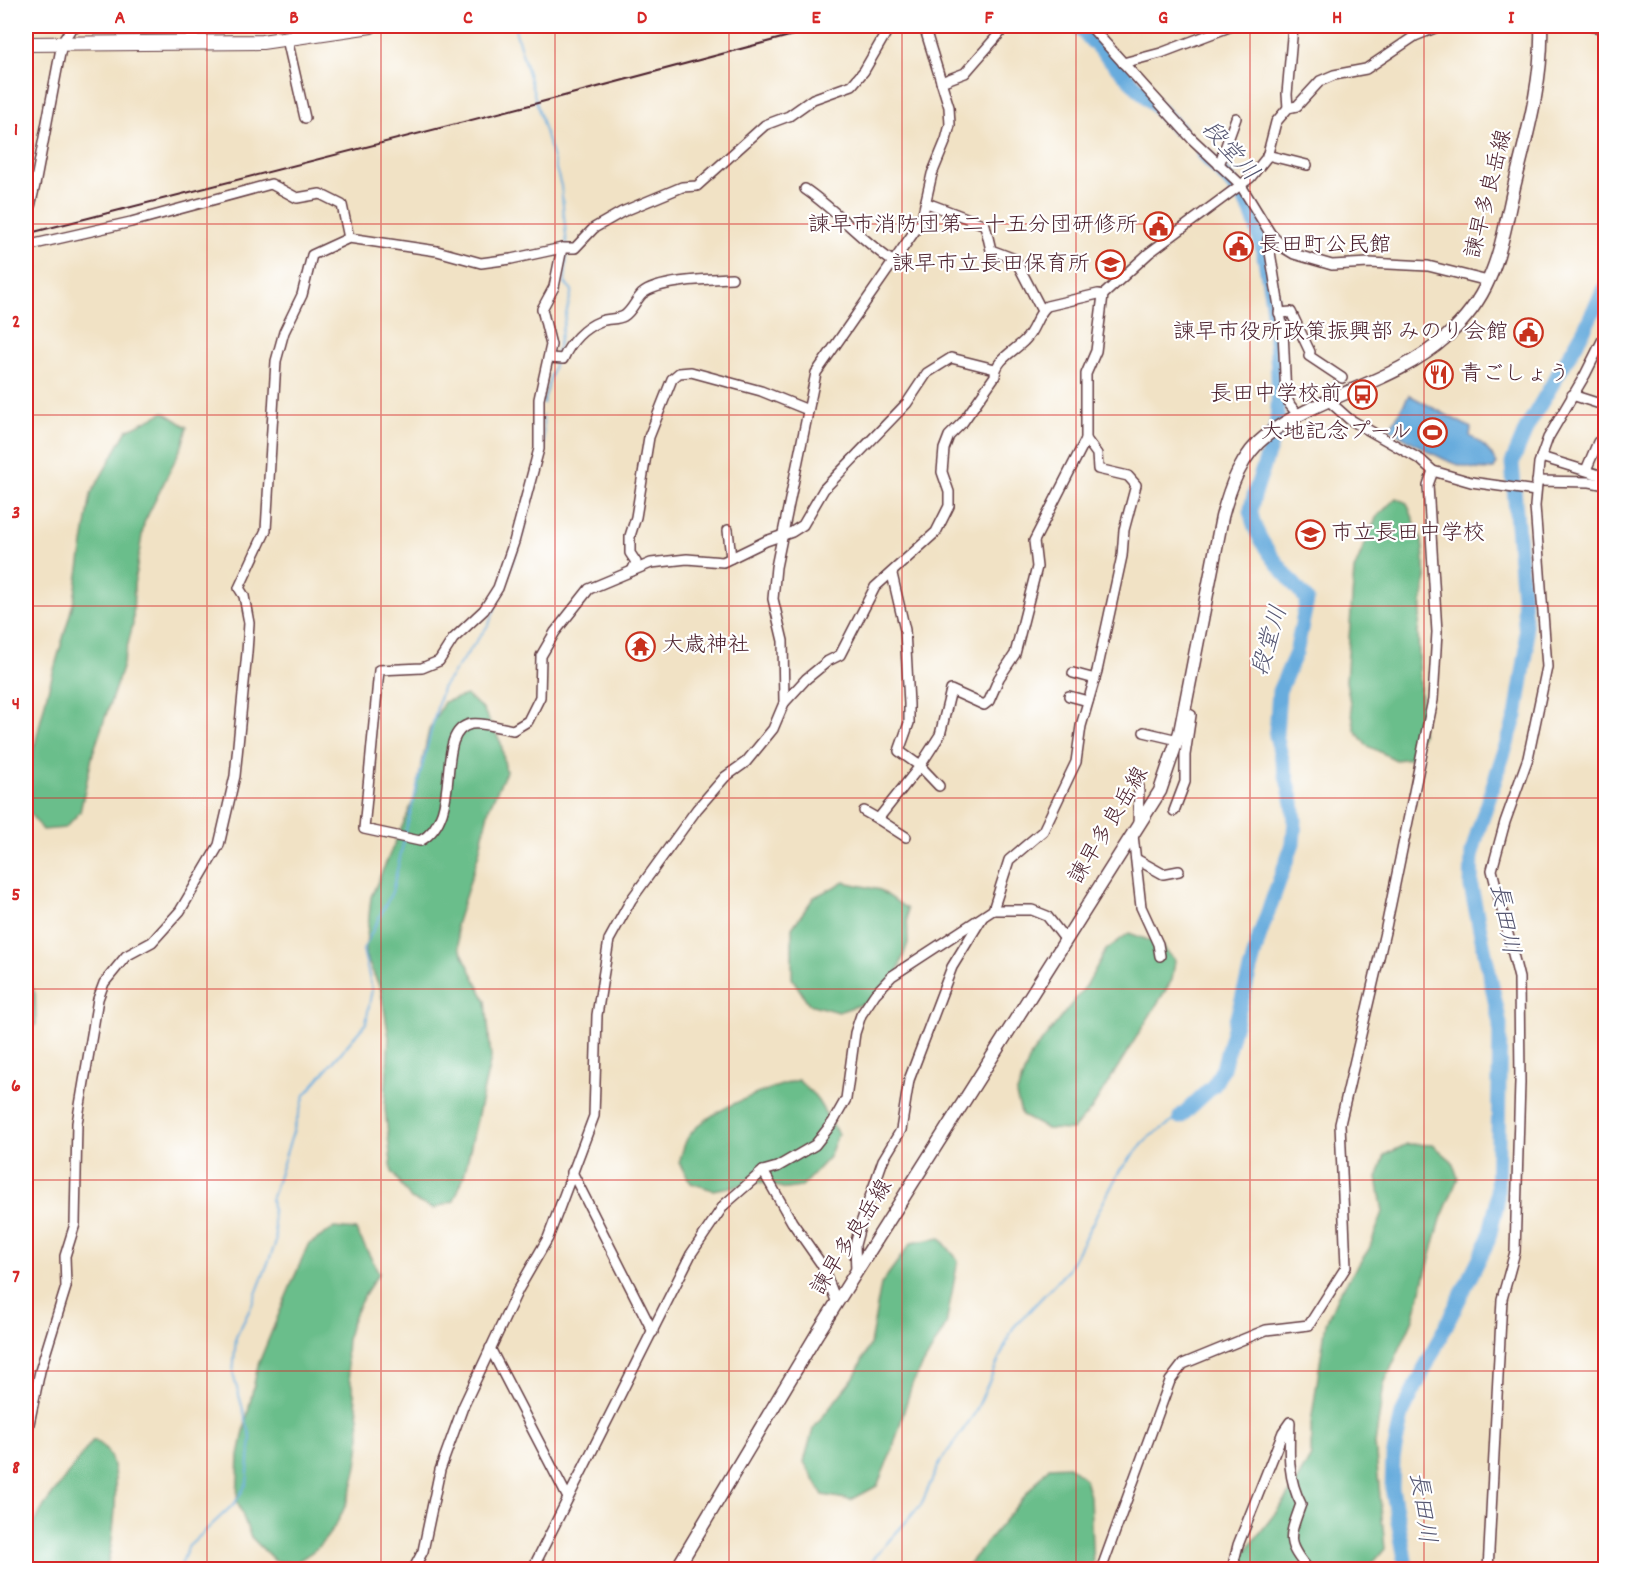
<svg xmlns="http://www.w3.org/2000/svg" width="1631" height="1595" font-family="Dekko,'Klee One',sans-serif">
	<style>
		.forest { fill: #6bbe8b; stroke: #5a6e5b; stroke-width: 1.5 }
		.water { fill: #67acdd; stroke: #586684; stroke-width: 1.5 }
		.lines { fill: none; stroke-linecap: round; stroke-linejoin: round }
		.stream { stroke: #67acdd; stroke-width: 2 }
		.river { stroke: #67acdd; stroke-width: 15 }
		.minor-casing { stroke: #633c42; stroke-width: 12 }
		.major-casing { stroke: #633c42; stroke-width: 15 }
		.highway-casing { stroke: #633c42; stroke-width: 16 }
		.minor { stroke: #fff; stroke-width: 9 }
		.major { stroke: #fff; stroke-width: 12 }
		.highway { stroke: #fff; stroke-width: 14 }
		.rail { stroke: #4a1f2b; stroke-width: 2 }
		.grid { fill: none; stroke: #d62828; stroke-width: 1.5; stroke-opacity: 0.55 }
		.labels { text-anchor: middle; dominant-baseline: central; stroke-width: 4.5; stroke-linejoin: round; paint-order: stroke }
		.street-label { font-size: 22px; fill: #4a1f2b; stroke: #fff }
		.poi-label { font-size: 22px; fill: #4a1f2b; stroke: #fff; text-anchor: end }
		.water-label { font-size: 24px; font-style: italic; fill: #565772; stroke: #fff }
		.neatline { fill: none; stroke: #d62828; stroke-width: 2 }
		.grid-label { font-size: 20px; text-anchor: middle; font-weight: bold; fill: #d62828 }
	</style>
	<rect width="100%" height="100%" fill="#fff"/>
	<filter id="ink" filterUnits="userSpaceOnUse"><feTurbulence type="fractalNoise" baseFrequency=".0167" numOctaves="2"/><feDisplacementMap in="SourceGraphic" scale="12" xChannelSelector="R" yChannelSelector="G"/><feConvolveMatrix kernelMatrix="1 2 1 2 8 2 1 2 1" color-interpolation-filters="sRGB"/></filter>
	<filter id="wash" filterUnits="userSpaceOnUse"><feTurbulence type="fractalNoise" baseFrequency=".008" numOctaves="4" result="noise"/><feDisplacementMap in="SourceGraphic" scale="24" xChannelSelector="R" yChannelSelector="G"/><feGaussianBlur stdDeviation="1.35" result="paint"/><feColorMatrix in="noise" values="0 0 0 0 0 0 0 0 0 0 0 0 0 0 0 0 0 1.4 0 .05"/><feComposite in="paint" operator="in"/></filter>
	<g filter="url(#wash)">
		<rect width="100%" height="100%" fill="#f1e2c5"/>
		<g class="forest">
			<polygon points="164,412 187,427 182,446 144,523 134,585 133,624 122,668 93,753 80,812 65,828 43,830 28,811 28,774 47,694 74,600 91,494 127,430"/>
			<polygon points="1396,498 1407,503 1422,541 1426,577 1418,632 1422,735 1411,758 1396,760 1366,745 1355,730 1346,681 1354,570 1376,518"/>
			<polygon points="466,695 483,709 501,743 506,772 489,808 479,853 456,925 459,947 486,1001 491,1058 464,1176 454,1201 433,1209 411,1199 392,1172 385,1108 389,1037 381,990 365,955 371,897 415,797 429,730 444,702"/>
			<polygon points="844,882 880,890 907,909 908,943 896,976 871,1001 838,1012 809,1004 792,978 792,928 814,897"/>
			<polygon points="1129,933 1159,944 1175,960 1172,980 1091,1110 1072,1130 1047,1129 1022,1116 1016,1095 1031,1055 1086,986 1106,950"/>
			<polygon points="26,974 35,994 36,1024 26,1037"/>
			<path d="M798 1080 815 1096 838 1134 829 1157 801 1187 787 1189 759 1182 713 1190 691 1183 679 1163C681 1156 683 1148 686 1141 699 1112 770 1088 798 1080Z"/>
			<polygon points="1407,1144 1433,1145 1452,1161 1458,1178 1441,1219 1413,1319 1384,1384 1375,1444 1385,1549 1372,1564 1359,1569 1231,1570 1287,1498 1311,1456 1311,1423 1326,1323 1338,1295 1369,1249 1383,1212 1377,1178 1385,1155"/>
			<path d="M334 1228 356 1230 379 1273C366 1291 353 1313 348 1334 342 1362 353 1384 358 1411 365 1454 351 1515 318 1547 312 1553 303 1557 296 1563L275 1561 251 1537 237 1501 239 1455 258 1365 285 1299 308 1245Z"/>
			<polygon points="940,1238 958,1260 946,1325 912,1384 893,1448 877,1486 851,1500 823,1495 804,1462 813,1429 854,1377 870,1345 881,1284 911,1243"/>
			<path d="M93 1440C101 1443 106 1447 110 1456 121 1480 113 1544 106 1569H26V1538L44 1506Z"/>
			<polygon points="1069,1466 1085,1479 1090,1496 1093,1569 964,1569 1049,1467"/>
		</g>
		<path class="water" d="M1409 395 1471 428 1470 436C1482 444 1490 450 1497 463L1494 469C1460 475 1419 445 1390 429Z"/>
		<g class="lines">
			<g class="stream">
				<polyline points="514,26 561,186 567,246"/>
				<polyline points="556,355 572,290 565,283 567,252"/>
				<polyline points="543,404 555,361"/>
				<polyline points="506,579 520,544 544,451 543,416"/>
				<polyline points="405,834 442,688 489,624 502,590"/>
				<polyline points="179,1570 188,1547 235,1503 247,1483 251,1438 233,1374 236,1337 251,1307 276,1242 271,1200 305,1095 366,1023 372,989 363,950 392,892 404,840"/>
				<polyline points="866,1570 877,1554 921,1505 939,1464 975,1413 1013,1328 1068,1270 1120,1170 1149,1137 1180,1117"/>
			</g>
			<g class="river">
				<polyline points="1077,26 1178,129"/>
				<path d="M1180 1117 1214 1085 1223 1068 1260 934 1293 843 1295 821 1293 803 1276 735 1279 691 1296 653 1307 600C1288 575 1256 545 1251 513 1249 501 1273 446 1276 426 1284 381 1270 245 1248 206 1236 187 1219 170 1203 154"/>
				<polyline points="1407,1570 1392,1488 1393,1458 1402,1414 1488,1241 1497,1203 1500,1024 1471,887 1472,853 1478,831 1516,716 1527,648 1512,463 1527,427 1583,332 1606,285"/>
			</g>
		</g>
	</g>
	<g filter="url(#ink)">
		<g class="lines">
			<defs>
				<g id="minor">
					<polyline points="1090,26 1192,139 1240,184 1270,233 1284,248 1294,254 1332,265 1369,263 1428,266 1488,281"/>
					<polyline points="1590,26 1606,29"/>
					<polyline points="287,39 305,118"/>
					<polyline points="1123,63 1161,53 1232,26"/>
					<polyline points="941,82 965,73 1006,26"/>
					<polyline points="1288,108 1287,94 1293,26"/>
					<polyline points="1267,155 1307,165"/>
					<polyline points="1219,165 1236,118"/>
					<path d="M805 189C837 211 859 238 892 261"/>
					<polyline points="927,203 985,225 991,250 1015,259 1042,311"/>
					<polyline points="26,224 35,185 62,43 72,27 80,26"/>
					<polyline points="1270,233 1268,240 1283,331 1286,396 1290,405 1299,416"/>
					<polyline points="26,246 131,222 271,184 297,198 320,194 342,205 349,238"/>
					<path d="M562 248 554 287 542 309 551 345 539 399V449L514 542 498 588 484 610 453 639 439 661 422 668 379 670 364 829 420 841C466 816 432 732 471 724 483 722 501 728 513 730L528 721 540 697 541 656 555 632 589 589 651 563 687 559 723 562 766 541 792 532 803 525 824 489 907 403 927 373 951 358 995 369"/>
					<polyline points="1279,313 1291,312 1310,352 1309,356 1342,378"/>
					<path d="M550 358 563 359C570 343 583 328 601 321 608 318 617 320 624 316 632 311 635 301 642 294 658 280 711 279 732 278"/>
					<polyline points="1572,395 1597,403"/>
					<polyline points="1330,402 1349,419 1421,460 1433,471 1471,482 1536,491"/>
					<polyline points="1541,457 1606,477"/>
					<polyline points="1586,470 1598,442"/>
					<polyline points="1537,481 1590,482 1606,485"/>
					<polyline points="728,530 731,558"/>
					<polyline points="632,571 636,562 630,553 630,536 636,517 649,437 672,379 679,373 691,372 761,391 808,410"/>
					<polyline points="892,574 905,630 909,704 909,723 899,751 920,766 940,735 951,690 984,705 989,701 999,678 1015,654 1037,567 1034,541 1086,439 1086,374 1096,351 1103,295 1149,253 1250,178 1267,157 1276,122 1288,108 1297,106 1320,81 1334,75 1366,69 1415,36 1440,26"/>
					<polyline points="1073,673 1095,679"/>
					<polyline points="1069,696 1088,701"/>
					<path d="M784 703 806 679 828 661 840 655 875 587 936 532 949 506V492L942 472 944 449 949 436 963 422 995 376C995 360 1013 352 1024 341 1035 331 1036 315 1047 306L1098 294 1103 295"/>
					<polyline points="1144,732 1178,740"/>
					<polyline points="864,811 878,819 920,766 939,786"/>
					<polyline points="1174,811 1185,782 1185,755 1191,715 1184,712"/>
					<polyline points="878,819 906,837"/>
					<polyline points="1138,826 1139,787"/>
					<polyline points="1133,835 1141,907 1158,944 1160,956"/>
					<polyline points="1136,859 1163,874 1179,871"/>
					<polyline points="993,910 1032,910 1047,916 1065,939"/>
					<polyline points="763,1171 792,1222 822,1265 837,1303"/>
					<polyline points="572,1172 653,1332"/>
					<polyline points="856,1271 855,1245 861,1223 883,1160 901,1130 909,1080 952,967 982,918"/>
					<polyline points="490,1348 568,1498"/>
					<polyline points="26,1438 40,1371 66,1287 65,1256 75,1224 77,1123 98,999 104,983 126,956 152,942 180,911 219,845 235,776 247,652 249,623 244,596 239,588 266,530 276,361 284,332 302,295 312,255 349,238 437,251 481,263 511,259 562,248 575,248 594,228 622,212 682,187 697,186 765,125 789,116 813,99 852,85 864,71 890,26"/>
					<polyline points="413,1570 423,1551 440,1470 463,1407 518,1290 548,1238 594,1116 597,1015 609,940 631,900 697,809 725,777 746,762 773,729 784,703 783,641 773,599 776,567 816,373 921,222 932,174 946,140 950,125 949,107 924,26"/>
					<polyline points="532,1570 691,1254 724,1205 763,1171 777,1167 815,1145 833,1122 846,1099 855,1033 861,1015 875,994 892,976 993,910 1009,860 1043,831 1076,762 1081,726 1097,671 1122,556 1124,530 1136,485 1128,476 1098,469 1097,454 1086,439"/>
					<polyline points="1101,1570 1170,1381 1183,1364 1266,1330 1309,1325 1346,1267 1340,1124 1385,932 1433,700 1437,632 1428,485 1433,471"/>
					<path d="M1239 1570 1234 1561 1238 1545 1283 1432 1290 1422C1289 1452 1287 1477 1301 1504 1289 1538 1285 1542 1309 1570"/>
					<polyline points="1488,1570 1502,1299 1515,1252 1520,1082 1519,978 1492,870 1505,822 1528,758 1547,667 1535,506 1539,463 1548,438 1585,375 1606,333"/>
				</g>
				<path id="major" d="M676 1570 817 1334 1160 791 1180 732 1222 517C1230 487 1241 455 1267 435 1321 394 1395 383 1446 337 1464 321 1480 300 1489 279 1502 250 1507 217 1514 187 1527 134 1543 80 1541 26"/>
				<polyline id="highway" points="26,44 262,42 371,26"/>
			</defs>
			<use href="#minor" class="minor-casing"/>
			<use href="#major" class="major-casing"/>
			<use href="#highway" class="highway-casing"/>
			<use href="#minor" class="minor"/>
			<use href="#major" class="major"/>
			<use href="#highway" class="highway"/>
			<polyline class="rail" points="26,234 530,105 827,26"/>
		</g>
	</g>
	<path class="grid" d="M207 26V1570M381 26V1570M555 26V1570M729 26V1570M902 26V1570M1076 26V1570M1250 26V1570M1424 26V1570M26 224H1606M26 415H1606M26 606H1606M26 798H1606M26 989H1606M26 1180H1606M26 1371H1606"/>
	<defs>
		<symbol id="civic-ring" viewBox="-11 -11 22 22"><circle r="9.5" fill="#fff" stroke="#c8321e" stroke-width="1.5"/><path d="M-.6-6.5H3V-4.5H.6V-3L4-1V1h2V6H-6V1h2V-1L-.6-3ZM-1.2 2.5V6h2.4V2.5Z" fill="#c8321e"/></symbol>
		<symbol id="school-ring" viewBox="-11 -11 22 22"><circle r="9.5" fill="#fff" stroke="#c8321e" stroke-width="1.5"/><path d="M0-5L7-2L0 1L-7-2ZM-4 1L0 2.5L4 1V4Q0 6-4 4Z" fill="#c8321e"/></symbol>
		<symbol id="restaurant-ring" viewBox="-11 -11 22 22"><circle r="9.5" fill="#fff" stroke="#c8321e" stroke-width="1.5"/><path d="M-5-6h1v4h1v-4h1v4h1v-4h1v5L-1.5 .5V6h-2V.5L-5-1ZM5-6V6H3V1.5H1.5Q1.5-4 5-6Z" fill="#c8321e"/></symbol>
		<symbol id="bus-ring" viewBox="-11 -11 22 22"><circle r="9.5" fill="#fff" stroke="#c8321e" stroke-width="1.5"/><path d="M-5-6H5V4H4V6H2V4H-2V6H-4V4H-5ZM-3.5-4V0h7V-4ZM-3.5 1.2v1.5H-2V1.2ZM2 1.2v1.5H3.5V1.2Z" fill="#c8321e"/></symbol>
		<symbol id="stadium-ring" viewBox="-11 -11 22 22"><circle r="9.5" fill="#fff" stroke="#c8321e" stroke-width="1.5"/><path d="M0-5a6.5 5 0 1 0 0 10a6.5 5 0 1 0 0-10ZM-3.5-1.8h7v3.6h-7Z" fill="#c8321e"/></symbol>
		<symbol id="temple-ring" viewBox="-11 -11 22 22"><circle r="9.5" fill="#fff" stroke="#c8321e" stroke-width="1.5"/><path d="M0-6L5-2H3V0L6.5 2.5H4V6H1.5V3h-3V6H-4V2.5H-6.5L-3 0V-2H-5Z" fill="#c8321e"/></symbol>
	</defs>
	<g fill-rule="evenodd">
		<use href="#civic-ring" x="1142" y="210" width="33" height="33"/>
		<use href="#civic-ring" x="1222" y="230" width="33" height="33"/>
		<use href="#school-ring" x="1094" y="248" width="33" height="33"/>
		<use href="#civic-ring" x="1512" y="316" width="33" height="33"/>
		<use href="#restaurant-ring" x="1422" y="358" width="33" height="33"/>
		<use href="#bus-ring" x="1346" y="378" width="33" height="33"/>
		<use href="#stadium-ring" x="1416" y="416" width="33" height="33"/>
		<use href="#school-ring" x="1294" y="518" width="33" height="33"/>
		<use href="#temple-ring" x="624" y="630" width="33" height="33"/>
	</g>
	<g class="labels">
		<g class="street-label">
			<text transform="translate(1490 194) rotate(-76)">諫早多良岳線</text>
			<text transform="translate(1110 826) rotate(-59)">諫早多良岳線</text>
			<text transform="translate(853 1238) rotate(-58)">諫早多良岳線</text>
		</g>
		<g class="poi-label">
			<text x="1138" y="226">諫早市消防団第二十五分団研修所</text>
			<text x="1259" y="246" text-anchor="start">長田町公民館</text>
			<text x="1090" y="265">諫早市立長田保育所</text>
			<text x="1508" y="333">諫早市役所政策振興部 みのり会館</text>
			<text x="1460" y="375" text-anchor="start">青ごしょう</text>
			<text x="1342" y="395">長田中学校前</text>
			<text x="1412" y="433">大地記念プール</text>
			<text x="1331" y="534" text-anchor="start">市立長田中学校</text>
			<text x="662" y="646" text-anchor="start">大歳神社</text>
		</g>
		<g class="water-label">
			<text transform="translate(1229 152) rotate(48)">段堂川</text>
			<text transform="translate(1271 641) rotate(-73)">段堂川</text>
			<text transform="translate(1503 919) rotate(79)">長田川</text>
			<text transform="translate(1421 1508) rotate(82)">長田川</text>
		</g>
	</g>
	<rect width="1631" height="1595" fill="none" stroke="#fff" stroke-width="66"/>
	<rect x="33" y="33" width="1565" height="1529" class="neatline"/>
	<g class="grid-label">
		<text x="120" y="23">A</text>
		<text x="294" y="23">B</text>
		<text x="468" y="23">C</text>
		<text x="642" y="23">D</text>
		<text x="816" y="23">E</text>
		<text x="989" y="23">F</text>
		<text x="1163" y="23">G</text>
		<text x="1337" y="23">H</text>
		<text x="1511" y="23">I</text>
		<text x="16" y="135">1</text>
		<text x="16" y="327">2</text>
		<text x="16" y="518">3</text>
		<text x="16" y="709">4</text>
		<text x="16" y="900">5</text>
		<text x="16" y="1091">6</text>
		<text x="16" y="1282">7</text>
		<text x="16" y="1473">8</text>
	</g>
</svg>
